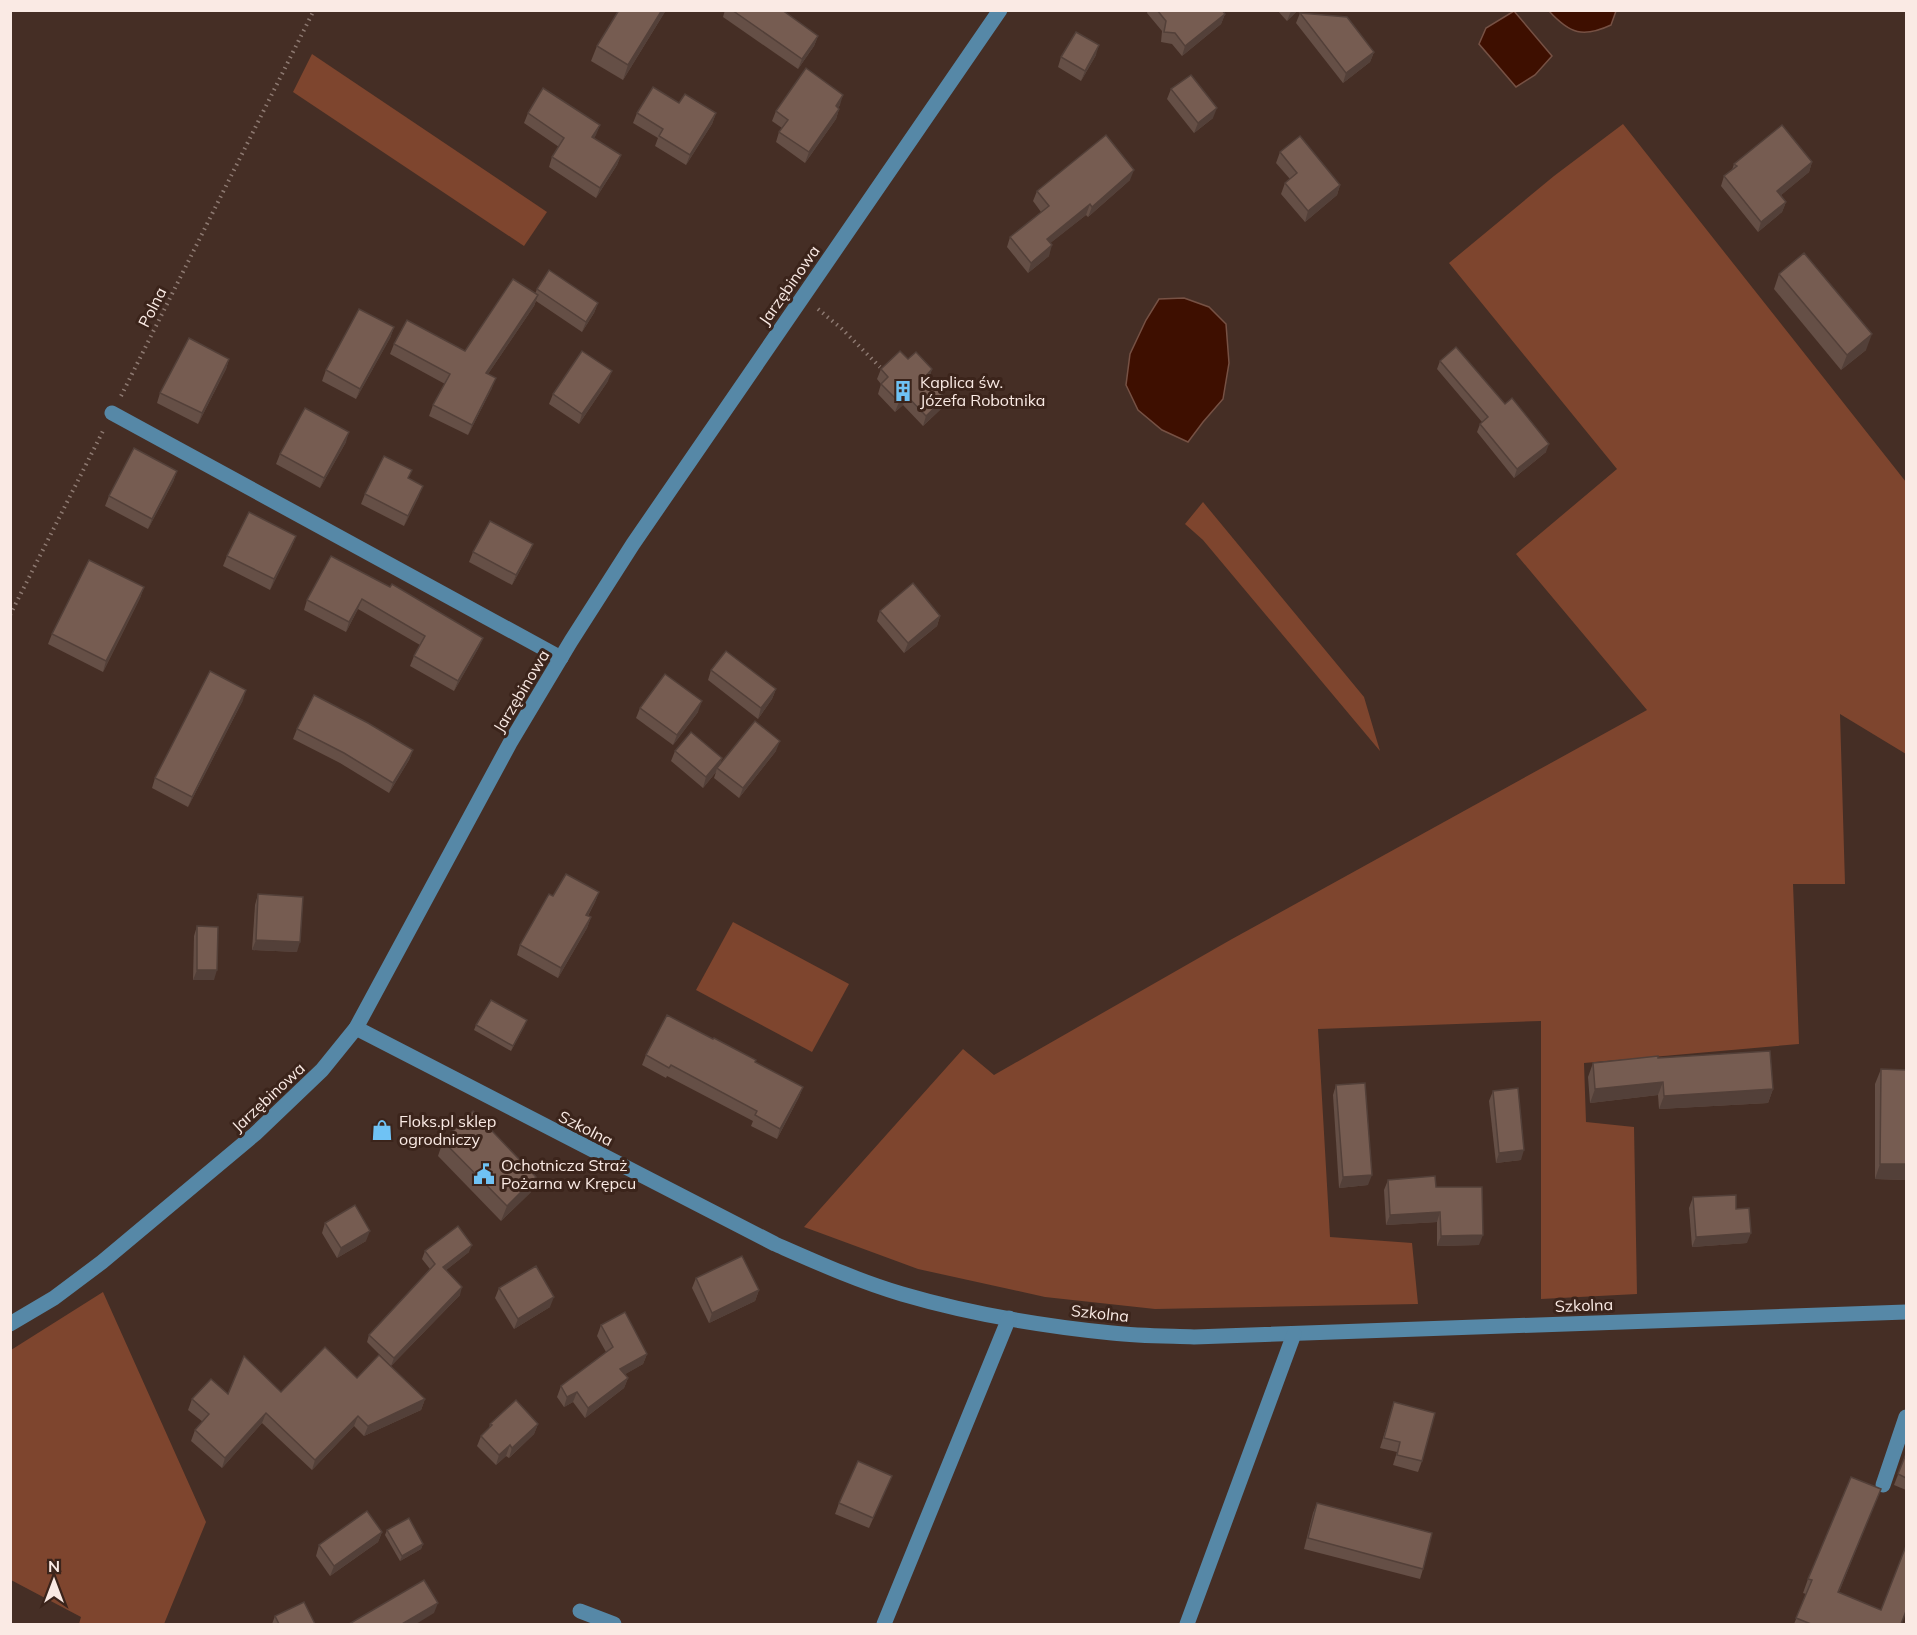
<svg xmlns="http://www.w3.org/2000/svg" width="1917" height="1635" font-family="Mulish,sans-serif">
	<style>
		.green { fill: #7e452e }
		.water { fill: #3e0f00; stroke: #765144; stroke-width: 1.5 }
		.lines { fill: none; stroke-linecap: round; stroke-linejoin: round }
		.path { stroke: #8d7971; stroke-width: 4; stroke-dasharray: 1.5 4.5; stroke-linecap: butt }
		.minor { stroke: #5688a7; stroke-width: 15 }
		.wall { fill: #654f46 }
		.shaded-wall { fill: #534039 }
		.building { fill: #765c51; stroke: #534039; stroke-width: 1.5 }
		.labels { text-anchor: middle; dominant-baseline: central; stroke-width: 6; stroke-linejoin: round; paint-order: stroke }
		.street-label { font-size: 16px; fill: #faeae4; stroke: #3b241b }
		.poi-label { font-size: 16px; fill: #faeae4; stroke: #3b241b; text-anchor: start }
	</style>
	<rect width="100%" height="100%" fill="#452e25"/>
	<g class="green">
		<polygon points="312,54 547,212 524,246 293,92"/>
		<polygon points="1623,124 1906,482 1906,754 1840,714 1845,884 1793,884 1799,1044 1584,1063 1586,1122 1634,1127 1637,1294 1541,1299 1541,1021 1318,1029 1330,1237 1412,1243 1418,1304 1155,1309 1045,1297 918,1269 804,1227 963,1049 994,1075 1232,939 1647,710 1516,554 1617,469 1449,263 1554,176"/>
		<polygon points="1203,502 1364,697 1380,751 1203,540 1185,524"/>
		<polygon points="733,922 849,984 812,1052 696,990"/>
		<polygon points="103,1292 206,1522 164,1624 79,1624 81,1617 11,1580 11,1350"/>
	</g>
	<g class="water">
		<polygon points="1514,11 1552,56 1535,75 1516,87 1479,44 1486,28"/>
		<path d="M1549 11H1616L1611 25C1583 38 1570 34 1549 11Z"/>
		<polygon points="1184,298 1209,307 1226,324 1229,363 1223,399 1203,422 1188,442 1162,430 1138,410 1126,385 1130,354 1146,320 1159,299"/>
	</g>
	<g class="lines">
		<g class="path">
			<polyline points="818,309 842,329 880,367"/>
			<polyline points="121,396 314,10"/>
			<polyline points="10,615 104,429"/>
		</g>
		<g class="minor">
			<polyline points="112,413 561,658"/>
			<path d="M356 1028 775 1244C816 1262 858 1281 902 1294 970 1314 1042 1326 1112 1333 1139 1336 1167 1336 1194 1337L1906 1312"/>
			<polyline points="10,1324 54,1298 102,1262 255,1134 322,1070 356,1028 510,743 571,641 633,544 1000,10"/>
			<polyline points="1883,1485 1906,1417"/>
			<polyline points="580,1611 614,1624"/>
			<polyline points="884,1624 1009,1318"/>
			<polyline points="1187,1624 1294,1334"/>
		</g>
	</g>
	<g class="wall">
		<polygon points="619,10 666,10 623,80 591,61 597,46"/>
		<polygon points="725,10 782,10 818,36 814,46 798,69 723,17"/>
		<polygon points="1148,10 1222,10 1225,14 1221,24 1182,56 1172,44 1161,42 1162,31 1147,13"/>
		<polygon points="1277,10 1298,10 1287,21"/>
		<polygon points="1300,13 1374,52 1370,62 1343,83 1296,23"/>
		<polygon points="1096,55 1081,81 1058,67 1061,57"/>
		<polygon points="1171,89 1213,118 1194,133 1167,99"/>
		<polygon points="679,103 716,113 712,124 686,165 655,146 658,138 633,123 637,113"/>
		<polygon points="840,105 838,108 839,109 836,119 805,163 776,142 779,132 782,128 772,121 776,111"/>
		<polygon points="528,113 600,125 594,138 621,155 617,165 596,198 549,167 552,157 559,147 524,123"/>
		<polygon points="1280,152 1340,185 1337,195 1305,222 1281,194 1285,183 1290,179 1276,163"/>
		<polygon points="1812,162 1809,172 1781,195 1786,202 1782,212 1758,232 1721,186 1724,176 1732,170 1734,164"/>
		<polygon points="1130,180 1088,217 1086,215 1050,243 1049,256 1028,273 1007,247 1010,237 1041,212 1033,201 1037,191"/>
		<polygon points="1779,274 1866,350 1841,370 1774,289"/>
		<polygon points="537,289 598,303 594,313 582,332 536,301 534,306 488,374 492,388 468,435 429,416 433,405 445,384 390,354 394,344 465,351 535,294"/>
		<polygon points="394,327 390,338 356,399 322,381 326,370"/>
		<polygon points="229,359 226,369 198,424 157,403 160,393"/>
		<polygon points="908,359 932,369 928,380 945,398 942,408 923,426 903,405 895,412 878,394 881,384 877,379 881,369"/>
		<polygon points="1440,361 1546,452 1514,478 1477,432 1480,424 1482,422 1437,369"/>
		<polygon points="608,381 579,424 549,404 553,394"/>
		<polygon points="346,442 320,488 276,464 280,454"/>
		<polygon points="177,471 173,482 148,529 105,506 109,496"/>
		<polygon points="409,479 419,496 404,526 361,504 365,494"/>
		<polygon points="296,536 292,546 270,590 223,566 227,556"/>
		<polygon points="473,552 529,554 512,585 469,562"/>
		<polygon points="331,556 483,638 479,647 454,691 410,666 414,656 420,645 358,609 346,632 304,610 307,600"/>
		<polygon points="144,587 140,598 103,672 48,644 52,634"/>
		<polygon points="880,611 940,616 937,626 904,653 877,621"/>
		<polygon points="711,670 776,689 772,699 758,719 708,680"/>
		<polygon points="243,700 188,807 152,788 155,778"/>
		<polygon points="640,708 698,712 673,745 636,718"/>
		<polygon points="297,729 413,750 409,760 389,793 340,763 293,739"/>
		<polygon points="675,751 722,758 720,765 776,751 739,798 714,778 716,772 703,788 671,761"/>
		<polygon points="599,892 595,902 588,916 591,917 587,928 558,978 517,955 520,945 553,896"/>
		<polygon points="258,894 297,952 252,950 255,905"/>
		<polygon points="197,926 214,980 193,980 194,936"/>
		<polygon points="476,1025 525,1025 511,1051 474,1030"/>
		<polygon points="646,1055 755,1062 803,1087 799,1097 777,1139 751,1126 753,1121 667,1076 666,1078 642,1065"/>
		<polygon points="1658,1058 1773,1089 1768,1103 1659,1109 1658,1095 1590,1103 1588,1077 1593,1063"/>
		<polygon points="1881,1069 1906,1070 1906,1174 1905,1180 1875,1179 1875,1084"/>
		<polygon points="1336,1085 1368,1185 1339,1188 1333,1095"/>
		<polygon points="1493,1091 1521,1160 1496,1163 1489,1101"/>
		<polygon points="443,1141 531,1192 501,1221 438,1156"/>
		<polygon points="1388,1180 1436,1187 1479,1245 1437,1246 1437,1222 1386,1225 1384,1190"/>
		<polygon points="1693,1197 1736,1209 1747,1243 1692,1247 1689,1208"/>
		<polygon points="325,1223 366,1241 337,1258 322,1233"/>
		<polygon points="425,1251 469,1252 446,1270 460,1295 391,1366 367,1342 369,1335 430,1269 422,1259"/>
		<polygon points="696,1278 759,1290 755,1301 709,1323 692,1288"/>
		<polygon points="499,1288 550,1307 514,1329 495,1298"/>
		<polygon points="601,1325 647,1354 643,1364 625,1374 628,1378 624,1388 585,1418 573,1402 564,1407 557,1397 561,1386 606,1352 597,1336"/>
		<polygon points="357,1378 425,1399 421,1410 364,1436 354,1426 312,1470 262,1423 222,1468 191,1441 195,1430 203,1422 188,1410 192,1399 228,1394 281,1392"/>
		<polygon points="1394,1402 1422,1461 1418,1472 1393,1465 1397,1452 1380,1448"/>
		<polygon points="490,1424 538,1424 534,1434 509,1458 506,1456 496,1465 477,1446 481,1436 489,1428"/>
		<polygon points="1906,1454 1906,1490 1894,1485"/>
		<polygon points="892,1476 869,1528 835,1514 839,1503"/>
		<polygon points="1881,1489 1839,1592 1902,1624 1794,1624 1806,1594 1803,1593 1808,1579"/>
		<polygon points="1317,1503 1423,1569 1420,1579 1304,1549 1313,1513"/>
		<polygon points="387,1530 423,1544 421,1549 400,1561 385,1535"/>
		<polygon points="382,1532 378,1542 330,1576 316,1556 319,1545"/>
		<polygon points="275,1616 315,1624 272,1624"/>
	</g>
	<g class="shaded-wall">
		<polygon points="662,10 666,10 623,80 628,65"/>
		<polygon points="1298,10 1287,21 1291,11"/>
		<polygon points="1225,14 1221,24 1182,56 1185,46"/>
		<polygon points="818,36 814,46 798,69 802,59"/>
		<polygon points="1099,45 1096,55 1081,81 1085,71"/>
		<polygon points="1374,52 1370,62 1343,83 1346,73"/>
		<polygon points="843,95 840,105 832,117 836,106"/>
		<polygon points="1217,108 1213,118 1194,133 1198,123"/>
		<polygon points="839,109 836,119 805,163 809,152"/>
		<polygon points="716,113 712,124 686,165 690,155"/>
		<polygon points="600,125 596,135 589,147 592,137"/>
		<polygon points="621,155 617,165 596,198 600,188"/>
		<polygon points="1812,162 1809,172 1774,201 1777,191"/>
		<polygon points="1134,170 1130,180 1088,217 1092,207"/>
		<polygon points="1340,185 1337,195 1305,222 1308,211"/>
		<polygon points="1786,202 1782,212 1758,232 1761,222"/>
		<polygon points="1090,204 1086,215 1043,249 1047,239"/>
		<polygon points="1052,245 1049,256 1028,273 1031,263"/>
		<polygon points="538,295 534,306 482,383 486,373"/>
		<polygon points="598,303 594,313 582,332 586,322"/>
		<polygon points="394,327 390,338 356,399 360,389"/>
		<polygon points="1872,334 1866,350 1841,370 1847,355"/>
		<polygon points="229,359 226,369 198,424 202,413"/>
		<polygon points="932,369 929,379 921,387 925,377"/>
		<polygon points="612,371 608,381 579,424 582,414"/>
		<polygon points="496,378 492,388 468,435 472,425"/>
		<polygon points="906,395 903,405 895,412 899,402"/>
		<polygon points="945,398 942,408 923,426 926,416"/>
		<polygon points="349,432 346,442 320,488 324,478"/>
		<polygon points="1549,444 1546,452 1514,478 1517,469"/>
		<polygon points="177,471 173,482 148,529 152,519"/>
		<polygon points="423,486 419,496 404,526 408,516"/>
		<polygon points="296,536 292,546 270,590 274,579"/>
		<polygon points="533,544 529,554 512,585 516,575"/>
		<polygon points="144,587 140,598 103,672 106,661"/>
		<polygon points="362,599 358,609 346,632 349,622"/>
		<polygon points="940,616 937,626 904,653 908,643"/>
		<polygon points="483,638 479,647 454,691 458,681"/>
		<polygon points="776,689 772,699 758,719 761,708"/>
		<polygon points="246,690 243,700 188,807 192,797"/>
		<polygon points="702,701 698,712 673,745 677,735"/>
		<polygon points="780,741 776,751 739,798 743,788"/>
		<polygon points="413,750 409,760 389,793 393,783"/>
		<polygon points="722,758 718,769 717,768 716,772 703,788 706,777"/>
		<polygon points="599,892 595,902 583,925 586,915"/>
		<polygon points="591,917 587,928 558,978 561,968"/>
		<polygon points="256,940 300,942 297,952 252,950"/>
		<polygon points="197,970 217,970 214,980 193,980"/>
		<polygon points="527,1020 525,1025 511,1051 513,1046"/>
		<polygon points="1663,1082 1658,1095 1590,1103 1595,1089"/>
		<polygon points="803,1087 799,1097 777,1139 780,1129"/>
		<polygon points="1773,1089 1768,1103 1659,1109 1664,1096"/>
		<polygon points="1524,1150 1521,1160 1496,1163 1499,1153"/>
		<polygon points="1880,1164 1906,1164 1906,1174 1905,1180 1875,1179"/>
		<polygon points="1372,1175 1368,1185 1339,1188 1343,1177"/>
		<polygon points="536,1177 531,1192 501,1221 507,1206"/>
		<polygon points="1440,1212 1437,1222 1386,1225 1390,1215"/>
		<polygon points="370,1231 366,1241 337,1258 341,1248"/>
		<polygon points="1751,1233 1747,1243 1692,1247 1696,1237"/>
		<polygon points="1483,1235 1479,1245 1437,1246 1441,1236"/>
		<polygon points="472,1245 469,1252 440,1275 443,1267"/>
		<polygon points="462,1287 460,1295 391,1366 394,1358"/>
		<polygon points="759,1290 755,1301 709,1323 712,1313"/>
		<polygon points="554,1297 550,1307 514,1329 518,1319"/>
		<polygon points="647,1354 643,1364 617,1379 620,1369"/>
		<polygon points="628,1378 624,1388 585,1418 588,1408"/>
		<polygon points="577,1392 573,1402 564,1407 567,1397"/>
		<polygon points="425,1399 421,1410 364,1436 368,1426"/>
		<polygon points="266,1413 262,1423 222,1468 225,1458"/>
		<polygon points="358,1416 354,1426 312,1470 315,1460"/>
		<polygon points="538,1424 534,1434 509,1458 512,1448"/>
		<polygon points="510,1445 506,1456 496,1465 499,1455"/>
		<polygon points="1881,1489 1875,1503 1833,1606 1838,1592"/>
		<polygon points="382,1532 378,1542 330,1576 334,1566"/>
		<polygon points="423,1544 421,1549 400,1561 402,1556"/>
		<polygon points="438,1603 434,1613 416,1624 402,1624"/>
	</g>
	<g class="building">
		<polygon points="619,10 662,10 628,65 597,46"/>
		<polygon points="732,10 782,10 818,36 802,59"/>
		<polygon points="1157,10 1222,10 1225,14 1185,46 1175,33 1164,32 1166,21"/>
		<polygon points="1300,13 1347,17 1374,52 1346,73"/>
		<polygon points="1076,32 1099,45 1085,71 1061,57"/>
		<polygon points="806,68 843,95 836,106 839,109 809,152 779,132 788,120 776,111"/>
		<polygon points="1191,75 1217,108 1198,123 1171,89"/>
		<polygon points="653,87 679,103 685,94 716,113 690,155 659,136 663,129 637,113"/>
		<polygon points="543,88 600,125 592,137 621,155 600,188 552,157 564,138 528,113"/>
		<polygon points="1782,125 1812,162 1777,191 1786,202 1761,222 1724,176 1737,166 1734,164"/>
		<polygon points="1106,135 1134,170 1092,207 1090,204 1047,239 1052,245 1031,263 1010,237 1049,206 1037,191"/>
		<polygon points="1300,136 1340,185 1308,211 1285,183 1297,173 1280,152"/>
		<polygon points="1804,253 1872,334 1847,355 1779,274"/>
		<polygon points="549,270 598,303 586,322 537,289"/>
		<polygon points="513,279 538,295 486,373 496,378 472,425 433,405 450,374 394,344 407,320 465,351"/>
		<polygon points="359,309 394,327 360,389 326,370"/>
		<polygon points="189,338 229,359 202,413 160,393"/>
		<polygon points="1456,347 1505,404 1512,398 1549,444 1517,469 1480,424 1488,417 1440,361"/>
		<polygon points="582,351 612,371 582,414 553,394"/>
		<polygon points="900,351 908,359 916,352 932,369 925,377 945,398 926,416 906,395 899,402 881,384 888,377 881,369"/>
		<polygon points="305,408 349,432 324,478 280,454"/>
		<polygon points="134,448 177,471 152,519 109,496"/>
		<polygon points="384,456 412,470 408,478 423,486 408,516 365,494"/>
		<polygon points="249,512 296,536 274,579 227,556"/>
		<polygon points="490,521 533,544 516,575 473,552"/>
		<polygon points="331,556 390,587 392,584 483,638 458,681 414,656 425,636 362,599 349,622 307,600"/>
		<polygon points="89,560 144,587 106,661 52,634"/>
		<polygon points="913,583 940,616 908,643 880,611"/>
		<polygon points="726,651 776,689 761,708 711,670"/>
		<polygon points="210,671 246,690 192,797 155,778"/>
		<polygon points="665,674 702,701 677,735 640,708"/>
		<polygon points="314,695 368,723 413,750 393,783 344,753 297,729"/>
		<polygon points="755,721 780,741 743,788 717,768"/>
		<polygon points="691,732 722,758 706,777 675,751"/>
		<polygon points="566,874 599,892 586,915 591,917 561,968 520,945 549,894 553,896"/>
		<polygon points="258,894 303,897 300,942 256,940"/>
		<polygon points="197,926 218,927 217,970 197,970"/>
		<polygon points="491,1000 527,1020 513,1046 476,1025"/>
		<polygon points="667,1015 713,1039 714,1038 756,1060 755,1062 803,1087 780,1129 755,1115 757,1111 671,1065 669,1068 646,1055"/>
		<polygon points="1770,1051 1773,1089 1664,1096 1663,1082 1595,1089 1593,1063 1658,1056 1658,1058"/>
		<polygon points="1881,1069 1906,1070 1906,1164 1880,1164"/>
		<polygon points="1365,1083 1372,1175 1343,1177 1336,1085"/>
		<polygon points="1518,1088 1524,1150 1499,1153 1493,1091"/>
		<polygon points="473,1111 536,1177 507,1206 443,1141"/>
		<polygon points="1435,1176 1436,1187 1482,1187 1483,1235 1441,1236 1440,1212 1390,1215 1388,1180"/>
		<polygon points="1736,1195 1736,1209 1749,1208 1751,1233 1696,1237 1693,1197"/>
		<polygon points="355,1205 370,1231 341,1248 325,1223"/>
		<polygon points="458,1226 472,1245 443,1267 462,1287 394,1358 369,1335 435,1264 425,1251"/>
		<polygon points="742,1256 759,1290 712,1313 696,1278"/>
		<polygon points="536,1266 554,1297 518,1319 499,1288"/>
		<polygon points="625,1312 647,1354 620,1369 628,1378 588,1408 577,1392 567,1397 561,1386 613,1347 601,1325"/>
		<polygon points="325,1347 357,1378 379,1355 425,1399 368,1426 358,1416 315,1460 266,1413 225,1458 195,1430 209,1414 192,1399 211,1379 228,1394 244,1356 281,1392"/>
		<polygon points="516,1400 538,1424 512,1448 510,1445 499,1455 481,1436 492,1425 490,1424"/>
		<polygon points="1394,1402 1435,1413 1422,1461 1397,1455 1400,1442 1384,1438"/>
		<polygon points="1906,1454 1906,1478 1898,1474"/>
		<polygon points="858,1461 892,1476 873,1518 839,1503"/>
		<polygon points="1851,1477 1881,1489 1838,1592 1881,1610 1906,1546 1906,1611 1901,1624 1811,1624 1796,1618 1812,1580 1808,1579"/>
		<polygon points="1317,1503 1432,1533 1423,1569 1308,1538"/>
		<polygon points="367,1511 382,1532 334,1566 319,1545"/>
		<polygon points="409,1518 423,1544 402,1556 387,1530"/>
		<polygon points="424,1580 438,1603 402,1624 349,1624"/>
		<polygon points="304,1602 315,1624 279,1624 275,1616"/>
	</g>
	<defs>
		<symbol id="building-bare" viewBox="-9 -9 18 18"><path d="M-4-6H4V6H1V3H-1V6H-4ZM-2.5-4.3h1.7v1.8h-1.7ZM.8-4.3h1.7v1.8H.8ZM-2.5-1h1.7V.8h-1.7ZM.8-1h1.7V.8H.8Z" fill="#6fc2f4" stroke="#3b241b" stroke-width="2.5" paint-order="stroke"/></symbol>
		<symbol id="shop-bare" viewBox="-9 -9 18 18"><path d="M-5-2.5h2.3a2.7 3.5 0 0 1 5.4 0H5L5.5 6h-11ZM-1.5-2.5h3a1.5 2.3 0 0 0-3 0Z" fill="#6fc2f4" stroke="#3b241b" stroke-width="2.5" paint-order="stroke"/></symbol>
		<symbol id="civic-bare" viewBox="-9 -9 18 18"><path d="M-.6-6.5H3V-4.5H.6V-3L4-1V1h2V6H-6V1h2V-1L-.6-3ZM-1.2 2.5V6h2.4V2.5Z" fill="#6fc2f4" stroke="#3b241b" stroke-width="2.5" paint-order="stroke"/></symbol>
	</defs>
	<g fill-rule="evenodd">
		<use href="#building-bare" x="888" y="376" width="30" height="30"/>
		<use href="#shop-bare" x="367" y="1115" width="30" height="30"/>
		<use href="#civic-bare" x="469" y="1159" width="30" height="30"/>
	</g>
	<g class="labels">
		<g class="street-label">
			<text transform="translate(789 285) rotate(-55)">Jarzębinowa</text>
			<text transform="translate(152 307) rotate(-63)">Polna</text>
			<text transform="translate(521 691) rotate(-59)">Jarzębinowa</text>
			<text transform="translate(268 1097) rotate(-43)">Jarzębinowa</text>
			<text transform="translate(586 1128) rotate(27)">Szkolna</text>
			<text transform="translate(1584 1305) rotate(-2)">Szkolna</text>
			<text transform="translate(1100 1313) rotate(6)">Szkolna</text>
		</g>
		<g class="poi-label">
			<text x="920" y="382">Kaplica św.<tspan x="920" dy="18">Józefa Robotnika</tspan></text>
			<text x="399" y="1121">Floks.pl sklep<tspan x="399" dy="18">ogrodniczy</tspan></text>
			<text x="501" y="1165">Ochotnicza Straż<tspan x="501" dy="18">Pożarna w Krępcu</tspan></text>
		</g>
	</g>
	<rect width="1917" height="1635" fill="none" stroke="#faeae4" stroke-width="24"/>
	<g transform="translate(54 1581)" stroke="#3b241b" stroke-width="4.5" paint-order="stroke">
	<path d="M0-4.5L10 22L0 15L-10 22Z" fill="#faeae4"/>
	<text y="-9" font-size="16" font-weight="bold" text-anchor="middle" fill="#faeae4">N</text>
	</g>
</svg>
